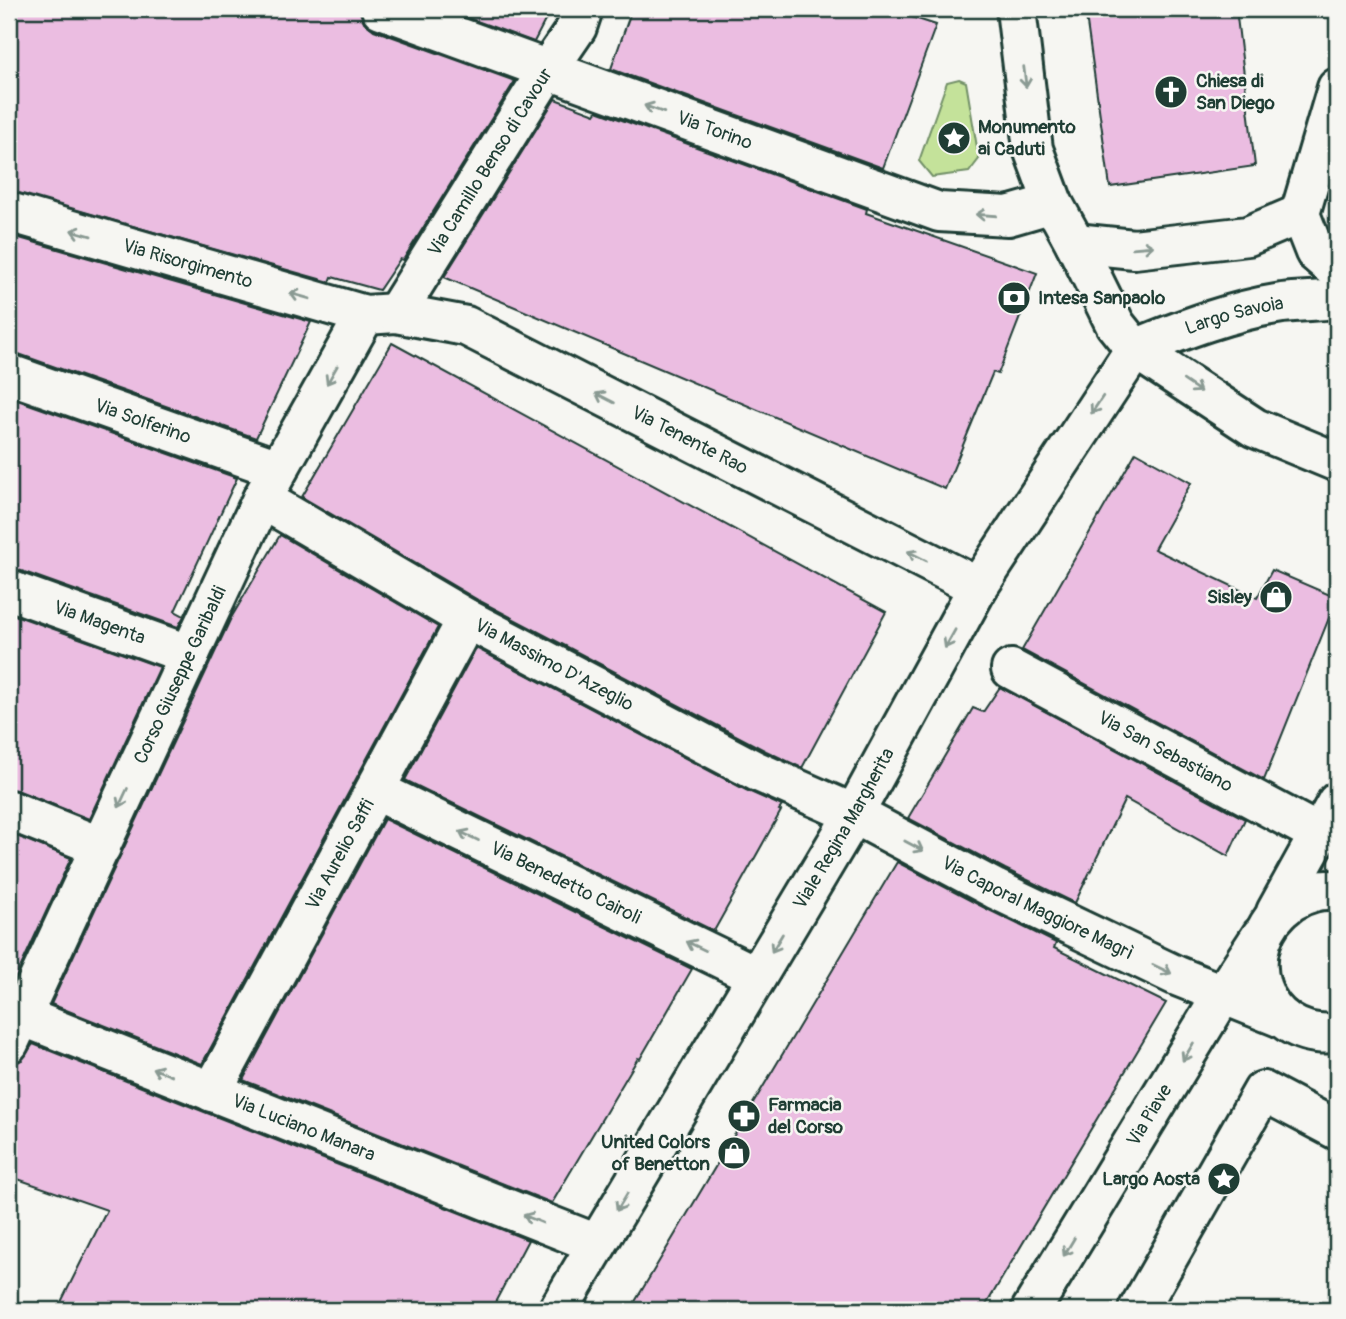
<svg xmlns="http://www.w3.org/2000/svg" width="1346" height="1319" font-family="Pangolin,sans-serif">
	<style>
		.green { fill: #c4e29a; stroke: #729067; stroke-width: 2 }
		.building { fill: #ebbde1; stroke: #1f3d34; stroke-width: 2 }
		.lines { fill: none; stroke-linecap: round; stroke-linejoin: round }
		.street-casing { stroke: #1f3d34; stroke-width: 44 }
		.secondary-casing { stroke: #1f3d34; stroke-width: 44 }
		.street { stroke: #f6f6f2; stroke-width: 38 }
		.secondary { stroke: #f6f6f2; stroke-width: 38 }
		.oneway { stroke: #8a9a93 }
		.labels { text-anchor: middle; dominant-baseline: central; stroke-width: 5; stroke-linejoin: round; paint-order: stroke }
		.poi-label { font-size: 19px; font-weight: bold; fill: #1f3d34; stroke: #f6f6f2; text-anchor: start }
		.street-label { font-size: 19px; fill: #1f3d34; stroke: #f6f6f2 }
	</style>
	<rect width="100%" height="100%" fill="#f6f6f2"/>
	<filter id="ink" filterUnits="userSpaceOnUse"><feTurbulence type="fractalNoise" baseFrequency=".0143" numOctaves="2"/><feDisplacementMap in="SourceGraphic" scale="14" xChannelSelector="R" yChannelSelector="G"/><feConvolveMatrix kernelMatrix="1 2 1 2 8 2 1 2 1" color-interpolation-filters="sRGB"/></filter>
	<g filter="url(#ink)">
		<polygon class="green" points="959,79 966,82 979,159 969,172 932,177 919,161 947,82"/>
		<g class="building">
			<polygon points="9,9 360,9 364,22 374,30 515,81 403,260 400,259 379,290 332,277 330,282 9,191"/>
			<polygon points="444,9 551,9 534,42"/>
			<polygon points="632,9 887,9 936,25 883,168 611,69"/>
			<polygon points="1085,9 1236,9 1255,166 1110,187"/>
			<polygon points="555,99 595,114 597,111 867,209 866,213 1037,273 998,374 993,372 945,489 444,277"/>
			<polygon points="9,235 311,322 256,438 16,353 9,353"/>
			<polygon points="392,343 886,612 802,768 766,751 478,600 302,497"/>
			<polygon points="9,397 237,478 175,611 184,616 178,627 16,569 9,569"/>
			<polygon points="1136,452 1191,483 1154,549 1257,598 1272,570 1337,598 1264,780 1022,650"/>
			<polygon points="280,535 438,627 202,1064 51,1004 231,618"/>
			<polygon points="9,613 160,667 89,819 17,790 9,789"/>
			<polygon points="476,648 746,790 782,806 779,810 781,811 714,931 405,780"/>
			<polygon points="1000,687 1245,819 1228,856 1125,799 1075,903 1005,869 908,818 973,708 983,712"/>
			<polygon points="384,819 692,969 640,1059 638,1058 552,1203 243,1080"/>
			<polygon points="9,833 71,858 10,990 9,990"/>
			<polygon points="897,862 985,908 1056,943 1054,948 1166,1003 983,1310 630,1310"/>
			<polygon points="33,1044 202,1111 528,1240 491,1310 57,1310 107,1210 9,1176 9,1064 22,1060"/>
		</g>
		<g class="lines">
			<defs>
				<g id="street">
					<path id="s1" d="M381 9 939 212 1008 216 1053 203"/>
					<polyline points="1337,88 1300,214 1315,252 1337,271"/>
					<path id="s2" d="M9 212 365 315 396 313 466 326 978 587"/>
					<polyline points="1075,243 1134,249 1248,236 1300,214"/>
					<path id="s3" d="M396 313 547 71 577 27 583 9"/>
					<polyline points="1135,349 1255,428 1337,462"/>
					<path id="s4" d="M9 374 278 469"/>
					<path id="s5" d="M262 499 467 619 756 771 854 814 995 889 1177 976 1282 1018"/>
					<path id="s6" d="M9 590 190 655"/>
					<path id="s7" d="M1011 669 1319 834"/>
					<path id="s8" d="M375 790 757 976"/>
					<polyline points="9,810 101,847"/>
					<path d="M1337 891C1322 888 1304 893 1291 902 1229 945 1259 1042 1337 1033"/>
					<polyline points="1276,912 1337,802"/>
					<path id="s9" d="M9 1011 597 1244"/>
					<path id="s10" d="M9 1043 262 499 365 315"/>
					<path id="s11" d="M212 1092 467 619"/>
					<path id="s12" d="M1031 1310 1223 994 1261 936"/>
					<polyline points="1138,1310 1263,1091 1337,1130"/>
				</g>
				<g id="secondary">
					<polyline points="1016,9 1033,149 1053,203 1075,243 1115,324 1135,349"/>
					<path id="s13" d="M1135 349C1183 329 1231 311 1282 303 1300 301 1319 301 1337 299"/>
					<path id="s14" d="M558 1310 854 814 978 587 1135 349"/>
				</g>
			</defs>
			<use href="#street" class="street-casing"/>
			<use href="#secondary" class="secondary-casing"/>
			<use href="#street" class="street"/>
			<use href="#secondary" class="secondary"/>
		</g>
		<defs><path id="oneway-shaft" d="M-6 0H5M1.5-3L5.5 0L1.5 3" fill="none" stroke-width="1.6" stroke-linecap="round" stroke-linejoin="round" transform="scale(1.75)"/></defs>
		<g class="oneway">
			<use href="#oneway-shaft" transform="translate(1025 77) rotate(83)"/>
			<use href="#oneway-shaft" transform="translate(654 109) rotate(-160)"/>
			<use href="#oneway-shaft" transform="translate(986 215) rotate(-176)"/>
			<use href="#oneway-shaft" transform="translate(81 233) rotate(-164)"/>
			<use href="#oneway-shaft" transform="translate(1143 247) rotate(-5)"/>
			<use href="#oneway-shaft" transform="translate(300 296) rotate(-164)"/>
			<use href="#oneway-shaft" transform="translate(332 375) rotate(120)"/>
			<use href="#oneway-shaft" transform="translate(1192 386) rotate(34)"/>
			<use href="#oneway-shaft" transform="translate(605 398) rotate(-153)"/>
			<use href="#oneway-shaft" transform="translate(1097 405) rotate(124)"/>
			<use href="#oneway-shaft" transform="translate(917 556) rotate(-153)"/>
			<use href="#oneway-shaft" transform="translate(950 639) rotate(119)"/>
			<use href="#oneway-shaft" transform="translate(123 798) rotate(115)"/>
			<use href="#oneway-shaft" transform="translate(469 836) rotate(-154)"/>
			<use href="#oneway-shaft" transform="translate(914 846) rotate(28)"/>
			<use href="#oneway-shaft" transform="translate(777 943) rotate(121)"/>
			<use href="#oneway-shaft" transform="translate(696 946) rotate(-154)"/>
			<use href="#oneway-shaft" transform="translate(1162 969) rotate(26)"/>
			<use href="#oneway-shaft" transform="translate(1188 1052) rotate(121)"/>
			<use href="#oneway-shaft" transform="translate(162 1072) rotate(-158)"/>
			<use href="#oneway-shaft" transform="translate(622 1202) rotate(121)"/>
			<use href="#oneway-shaft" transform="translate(533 1219) rotate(-158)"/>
			<use href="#oneway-shaft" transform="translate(1069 1247) rotate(121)"/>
		</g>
	</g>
	<defs>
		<symbol id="church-disc" viewBox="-11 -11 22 22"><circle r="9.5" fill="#1f3d34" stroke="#f6f6f2"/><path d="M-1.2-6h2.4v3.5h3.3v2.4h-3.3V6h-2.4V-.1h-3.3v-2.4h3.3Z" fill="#fff"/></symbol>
		<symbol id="sight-disc" viewBox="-11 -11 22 22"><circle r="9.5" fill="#1f3d34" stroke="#f6f6f2"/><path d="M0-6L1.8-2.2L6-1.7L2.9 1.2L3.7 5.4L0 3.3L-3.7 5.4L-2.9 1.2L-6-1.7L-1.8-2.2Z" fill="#fff"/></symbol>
		<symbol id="bank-disc" viewBox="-11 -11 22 22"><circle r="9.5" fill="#1f3d34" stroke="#f6f6f2"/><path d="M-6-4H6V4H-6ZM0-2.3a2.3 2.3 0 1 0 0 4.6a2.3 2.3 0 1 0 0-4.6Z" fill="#fff"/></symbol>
		<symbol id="shop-disc" viewBox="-11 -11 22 22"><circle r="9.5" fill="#1f3d34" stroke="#f6f6f2"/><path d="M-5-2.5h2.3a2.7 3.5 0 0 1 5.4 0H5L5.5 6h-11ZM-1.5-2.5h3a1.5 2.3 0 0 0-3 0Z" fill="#fff"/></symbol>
		<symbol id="pharmacy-disc" viewBox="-11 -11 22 22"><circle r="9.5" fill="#1f3d34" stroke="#f6f6f2"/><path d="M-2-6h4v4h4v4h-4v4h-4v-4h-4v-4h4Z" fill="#fff"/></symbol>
	</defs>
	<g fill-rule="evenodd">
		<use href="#church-disc" x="1152" y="73" width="38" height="38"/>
		<use href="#sight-disc" x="935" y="119" width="38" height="38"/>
		<use href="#bank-disc" x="995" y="279" width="38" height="38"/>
		<use href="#shop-disc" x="1257" y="578" width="38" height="38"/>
		<use href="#pharmacy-disc" x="725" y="1097" width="38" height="38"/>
		<use href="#shop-disc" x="715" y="1134" width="38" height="38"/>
		<use href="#sight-disc" x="1205" y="1160" width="38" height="38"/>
	</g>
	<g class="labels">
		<g class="poi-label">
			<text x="1196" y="81">Chiesa di<tspan x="1196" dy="22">San Diego</tspan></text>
			<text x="978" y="127">Monumento<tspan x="978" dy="22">ai Caduti</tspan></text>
			<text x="1038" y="298">Intesa Sanpaolo</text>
			<text x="1252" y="597" text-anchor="end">Sisley</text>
			<text x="768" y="1105">Farmacia<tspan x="768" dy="22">del Corso</tspan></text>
			<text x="710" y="1142" text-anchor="end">United Colors<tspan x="710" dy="22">of Benetton</tspan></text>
			<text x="1200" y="1179" text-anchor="end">Largo Aosta</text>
		</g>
		<g class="street-label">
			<text stroke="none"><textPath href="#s1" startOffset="355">Via Torino</textPath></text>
			<text stroke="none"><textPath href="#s3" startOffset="178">Via Camillo Benso di Cavour</textPath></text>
			<text stroke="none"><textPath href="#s2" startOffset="186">Via Risorgimento</textPath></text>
			<text stroke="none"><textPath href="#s13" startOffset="105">Largo Savoia</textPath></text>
			<text stroke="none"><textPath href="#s4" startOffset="142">Via Solferino</textPath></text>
			<text stroke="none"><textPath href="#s2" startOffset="724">Via Tenente Rao</textPath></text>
			<text stroke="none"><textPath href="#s6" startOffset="96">Via Magenta</textPath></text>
			<text stroke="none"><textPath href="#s5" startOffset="336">Via Massimo D'Azeglio</textPath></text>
			<text stroke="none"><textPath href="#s10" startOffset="406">Corso Giuseppe Garibaldi</textPath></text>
			<text stroke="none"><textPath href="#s7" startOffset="175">Via San Sebastiano</textPath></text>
			<text stroke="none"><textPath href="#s14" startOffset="560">Viale Regina Margherita</textPath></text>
			<text stroke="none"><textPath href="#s11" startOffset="270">Via Aurelio Saffi</textPath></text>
			<text stroke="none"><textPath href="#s8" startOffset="212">Via Benedetto Cairoli</textPath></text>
			<text stroke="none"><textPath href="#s5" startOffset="877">Via Caporal Maggiore Magrì</textPath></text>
			<text stroke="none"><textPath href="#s12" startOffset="228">Via Piave</textPath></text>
			<text stroke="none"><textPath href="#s9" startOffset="317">Via Luciano Manara</textPath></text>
		</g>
	</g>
	<rect width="1346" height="1319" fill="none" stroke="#f6f6f2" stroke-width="35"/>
	<rect x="18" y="18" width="1311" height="1284" fill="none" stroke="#1f3d34" stroke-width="2.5" filter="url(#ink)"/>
</svg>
